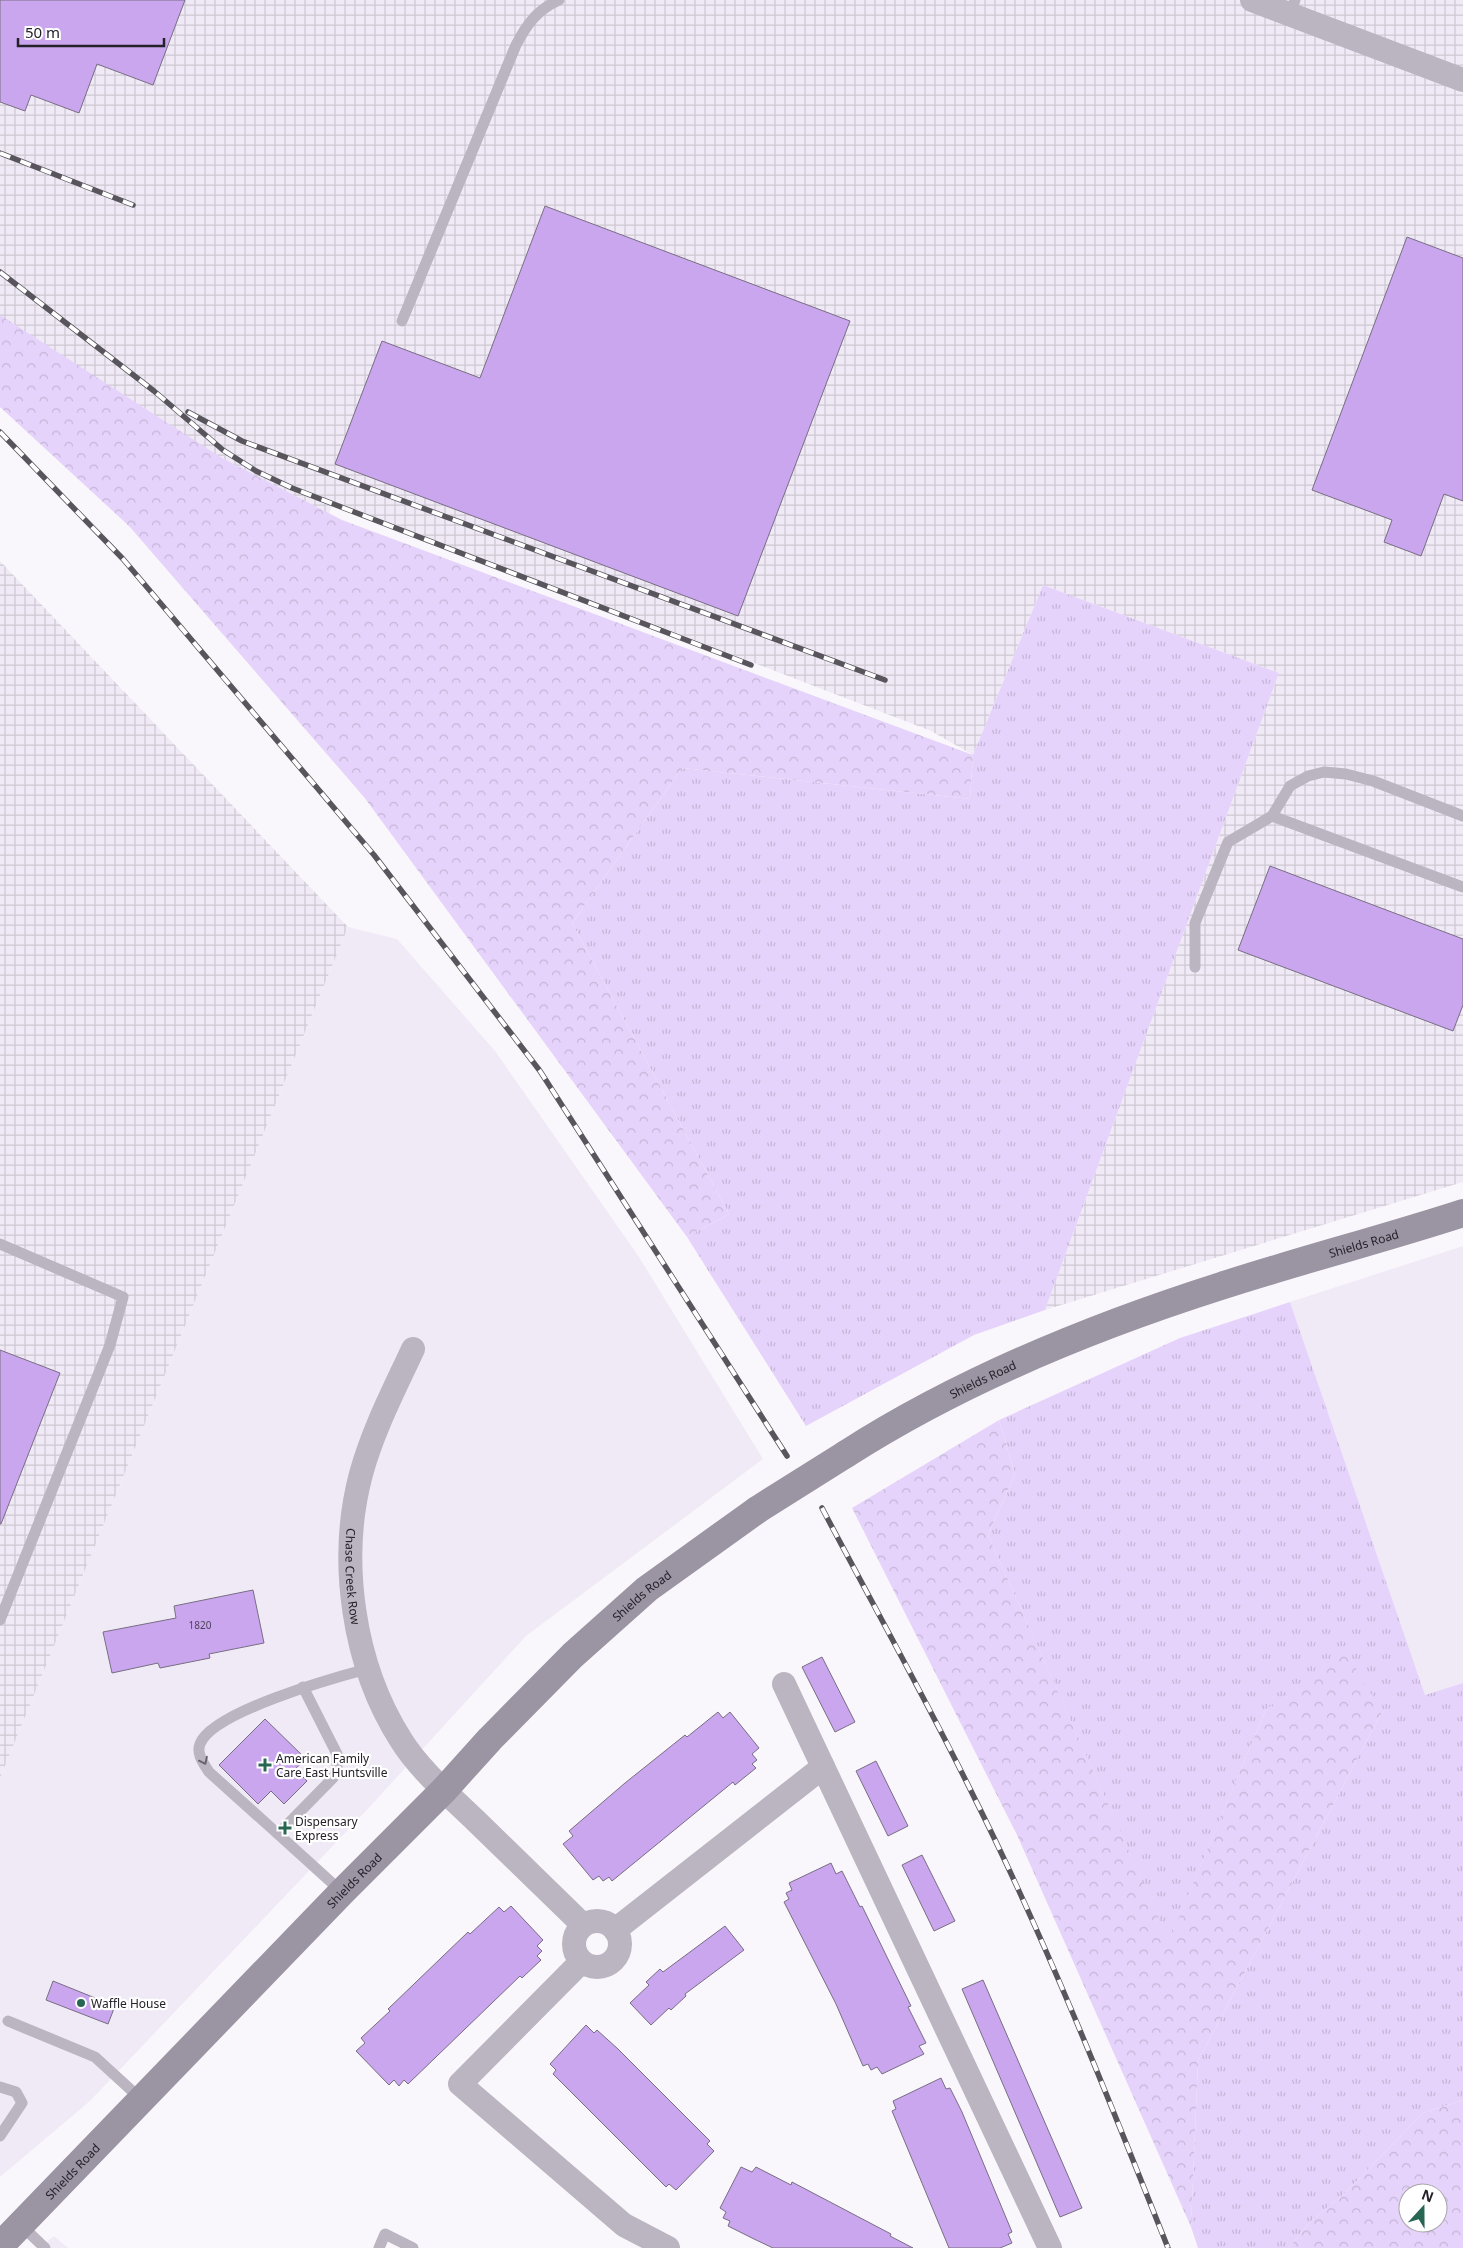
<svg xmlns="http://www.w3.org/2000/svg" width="1463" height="2248" font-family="'Noto Sans',sans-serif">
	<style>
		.built { fill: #f0eaf6 }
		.industrial { fill: url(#industrial-grid) }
		.grass { fill: url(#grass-tufts) }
		.forest { fill: url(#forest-crowns); fill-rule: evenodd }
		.building { fill: #caa6ee; stroke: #786e83 }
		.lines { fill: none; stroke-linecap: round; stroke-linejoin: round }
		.lane { stroke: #bab5c0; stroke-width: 11 }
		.street { stroke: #bab5c0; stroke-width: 24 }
		.secondary { stroke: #9b94a3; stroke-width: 28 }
		.rail-casing { stroke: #59555c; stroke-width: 5.5 }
		.rail { stroke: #fff; stroke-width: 4; stroke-dasharray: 11; stroke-linecap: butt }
		.secondary-bridge { stroke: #9b94a3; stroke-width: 28 }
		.oneway { stroke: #68646d }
		.poi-dot { fill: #276652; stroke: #fff; stroke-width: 2 }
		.labels { text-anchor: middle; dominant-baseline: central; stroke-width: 4.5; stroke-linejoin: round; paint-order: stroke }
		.number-label { font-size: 10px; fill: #4e425a }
		.street-label { font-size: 12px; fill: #252129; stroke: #fff }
		.poi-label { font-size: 12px; fill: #252129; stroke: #fff; text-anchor: start }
	</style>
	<defs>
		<pattern id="industrial-grid" width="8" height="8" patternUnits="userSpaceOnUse" patternTransform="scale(1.25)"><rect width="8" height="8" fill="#f0eaf6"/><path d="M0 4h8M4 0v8" fill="none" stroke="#cec8d3"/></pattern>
		<pattern id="grass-tufts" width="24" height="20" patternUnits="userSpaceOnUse" patternTransform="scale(1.25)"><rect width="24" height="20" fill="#e6d3fb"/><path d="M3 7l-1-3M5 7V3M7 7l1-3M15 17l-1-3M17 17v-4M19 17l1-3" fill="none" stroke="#c5b5d7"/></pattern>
		<pattern id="forest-crowns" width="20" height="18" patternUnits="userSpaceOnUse" patternTransform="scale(1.25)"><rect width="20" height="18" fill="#e6d3fb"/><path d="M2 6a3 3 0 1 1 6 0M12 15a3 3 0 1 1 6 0" fill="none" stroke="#c5b5d7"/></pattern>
	</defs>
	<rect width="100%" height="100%" fill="#faf7fc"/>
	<g class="built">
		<polygon points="348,927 397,939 495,1051 639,1257 763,1459 526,1636 365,1812 90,2101 0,2177 0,1778"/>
		<polygon points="1463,1246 1463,1683 1425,1696 1290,1302"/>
		<polygon points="54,2236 68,2248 39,2248"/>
	</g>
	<g class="industrial">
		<polygon points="0,0 1463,0 1463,1182 1045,1310 1279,673 1043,585 973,755 931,731 334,501 288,622 0,343"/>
		<polygon points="0,561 348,927 0,1778"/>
	</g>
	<g class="grass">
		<polygon points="1043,585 1279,673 1045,1310 974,1335 806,1426 687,1237 729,1214 572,923 682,768 970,799 973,755"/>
		<polygon points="1290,1302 1425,1695 1463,1683 1463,2100 1423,2113 1345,2193 1310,2222 1289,2248 1198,2248 1191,2227 1198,2061 1382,1712 1266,1709 1169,1942 988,1535 1015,1474 999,1420 1180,1338"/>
	</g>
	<g class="forest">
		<polygon points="0,315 222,458 342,520 973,755 970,799 682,768 572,923 729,1214 687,1237 364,797 129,526 0,407"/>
		<polygon points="999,1420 1015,1474 988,1535 1169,1941 1266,1709 1345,1650 1382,1712 1198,2061 1191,2227 1017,1835 852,1508"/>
		<path d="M1463 2100V2248H1289L1310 2222 1345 2193 1423 2113ZM1408 2193H1438V2223H1408Z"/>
	</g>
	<g class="building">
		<polygon points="0,0 185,0 153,85 97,64 79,113 31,95 25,111 0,102"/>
		<polygon points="545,206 850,321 738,616 335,464 382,341 480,378"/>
		<polygon points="1407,237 1463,258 1463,501 1444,494 1421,556 1384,542 1392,520 1312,490"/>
		<polygon points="1270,866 1463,939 1463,1005 1453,1031 1238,950"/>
		<polygon points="0,1350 60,1373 1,1524 0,1524"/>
		<polygon points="253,1590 264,1643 209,1654 210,1658 160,1668 158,1663 112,1673 103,1632 176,1618 174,1606"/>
		<polygon points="822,1657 855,1722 835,1732 802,1667"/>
		<polygon points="718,1712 723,1718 730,1712 759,1748 752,1754 757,1760 752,1764 756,1768 735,1785 733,1782 612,1881 609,1877 603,1881 599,1876 593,1880 563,1844 573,1836 569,1831 625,1783 685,1735 687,1737"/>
		<polygon points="265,1719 306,1759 295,1769 307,1781 284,1804 271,1791 258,1804 219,1765"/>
		<polygon points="876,1761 908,1826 888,1836 856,1771"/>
		<polygon points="922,1855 955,1921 934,1931 902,1865"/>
		<polygon points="831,1863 836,1874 842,1871 860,1907 862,1906 911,2006 908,2007 926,2043 919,2046 924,2054 882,2074 877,2067 871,2070 868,2064 863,2066 836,2004 784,1902 789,1899 786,1893 792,1890 789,1883"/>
		<polygon points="511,1906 543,1940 537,1946 542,1951 537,1956 541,1960 522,1978 520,1976 408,2084 404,2080 399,2086 394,2080 389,2085 356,2051 365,2043 361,2038 390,2011 388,2009 468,1932 470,1934 499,1907 504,1912"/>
		<polygon points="725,1926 744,1950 685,1994 686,1996 671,2010 669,2008 651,2025 630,2003 649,1985 646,1982 660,1969 663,1972"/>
		<polygon points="983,1980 1082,2208 1060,2217 962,1989"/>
		<polygon points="53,1981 115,2006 108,2024 46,2000"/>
		<polygon points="586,2025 594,2033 597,2030 618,2049 710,2141 707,2144 714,2151 676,2190 669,2184 666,2187 553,2074 556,2070 550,2064"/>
		<polygon points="941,2078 946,2089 950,2088 962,2112 1012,2232 1008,2234 1012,2243 1000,2248 949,2248 892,2111 896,2109 893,2101"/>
		<polygon points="741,2167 752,2172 756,2167 791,2185 792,2182 891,2234 890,2236 913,2248 773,2248 754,2239 728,2226 730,2221 723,2218 726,2212 720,2208"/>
	</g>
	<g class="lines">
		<g class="lane">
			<polyline points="1290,14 1295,0"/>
			<path d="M402 321 516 45C527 24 537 10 559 0"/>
			<polyline points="1272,816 1463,887"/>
			<polyline points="1195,967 1195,923 1228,842 1272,816 1290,786 1308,776 1324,772 1346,774 1373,781 1463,816"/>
			<polyline points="0,1244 123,1297 110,1345 0,1620"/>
			<polyline points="303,1687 337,1754 337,1768 333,1778 278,1834 342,1892"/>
			<path d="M278 1834 209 1772C204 1764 196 1754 200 1744 212 1712 333 1678 367 1669"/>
			<polyline points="8,2021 95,2057 142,2100"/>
			<polyline points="0,2087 16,2092 22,2103 0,2136"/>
			<polyline points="22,2226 45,2248"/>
			<polyline points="379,2248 385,2234 413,2248"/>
		</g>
		<g class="street">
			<polyline points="1252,0 1463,80"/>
			<path id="s1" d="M413 1349C394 1390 373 1430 361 1474 338 1560 353 1665 401 1740 418 1768 451 1797 475 1820 511 1855 547 1890 583 1925"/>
			<polyline points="784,1684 1050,2248"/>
			<circle cx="597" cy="1944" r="23"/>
			<polyline points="615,1930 823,1767"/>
			<polyline points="581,1962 460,2084 624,2225 668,2248"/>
		</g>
		<g class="secondary">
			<path id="s2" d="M846 1454C960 1381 1092 1327 1221 1286 1301 1260 1383 1239 1463 1213"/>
			<path id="s3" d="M0 2246 342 1892 444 1790 490 1739 573 1655 647 1589 757 1510"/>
		</g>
		<defs>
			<g id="rail">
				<polyline points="0,153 133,205"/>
				<polyline points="0,272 154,391 223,450 256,471 292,488 751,665"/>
				<polyline points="188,412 242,441 885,680"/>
				<polyline points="0,432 123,559 374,855 540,1071 787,1456"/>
				<path d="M822 1508C873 1605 927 1701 975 1799 1048 1945 1108 2097 1168 2248"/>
			</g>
		</defs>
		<use href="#rail" class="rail-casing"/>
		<use href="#rail" class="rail"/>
		<polyline class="secondary-bridge" points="757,1510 846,1454"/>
	</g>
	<defs><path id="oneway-chevron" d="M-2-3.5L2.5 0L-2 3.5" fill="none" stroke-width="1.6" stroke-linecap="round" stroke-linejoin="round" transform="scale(1.25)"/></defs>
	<use class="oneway" href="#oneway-chevron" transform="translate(204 1761) rotate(64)"/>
	<g class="poi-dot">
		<path d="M262.5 1757.5h5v5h5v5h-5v5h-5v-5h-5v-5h5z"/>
		<path d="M282.5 1820.5h5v5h5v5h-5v5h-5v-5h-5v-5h5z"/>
		<circle cx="81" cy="2003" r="5"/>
	</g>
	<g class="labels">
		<g class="number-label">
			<text x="200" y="1625">1820</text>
		</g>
		<g class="street-label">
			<text stroke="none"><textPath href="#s2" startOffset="561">Shields Road</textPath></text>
			<text stroke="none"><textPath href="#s2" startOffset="156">Shields Road</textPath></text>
			<text stroke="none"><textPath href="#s1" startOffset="239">Chase Creek Row</textPath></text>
			<text stroke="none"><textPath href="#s3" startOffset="914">Shields Road</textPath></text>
			<text stroke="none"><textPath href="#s3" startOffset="509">Shields Road</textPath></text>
			<text stroke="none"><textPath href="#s3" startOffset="104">Shields Road</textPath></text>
		</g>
		<g class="poi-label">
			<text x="276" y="1758">American Family<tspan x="276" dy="14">Care East Huntsville</tspan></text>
			<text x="295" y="1821">Dispensary<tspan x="295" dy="14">Express</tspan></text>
			<text x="91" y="2003">Waffle House</text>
		</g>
	</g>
	<g transform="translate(1423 2208) rotate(21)"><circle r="24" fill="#ffffff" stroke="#a8a6a9"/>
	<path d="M0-4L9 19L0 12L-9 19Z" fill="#276652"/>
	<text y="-8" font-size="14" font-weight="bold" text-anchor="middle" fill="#252129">N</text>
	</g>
	<path d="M18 38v8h146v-8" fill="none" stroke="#252129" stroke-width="2.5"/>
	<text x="25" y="38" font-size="15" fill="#252129" stroke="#ffffff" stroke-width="4" paint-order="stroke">50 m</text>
</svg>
